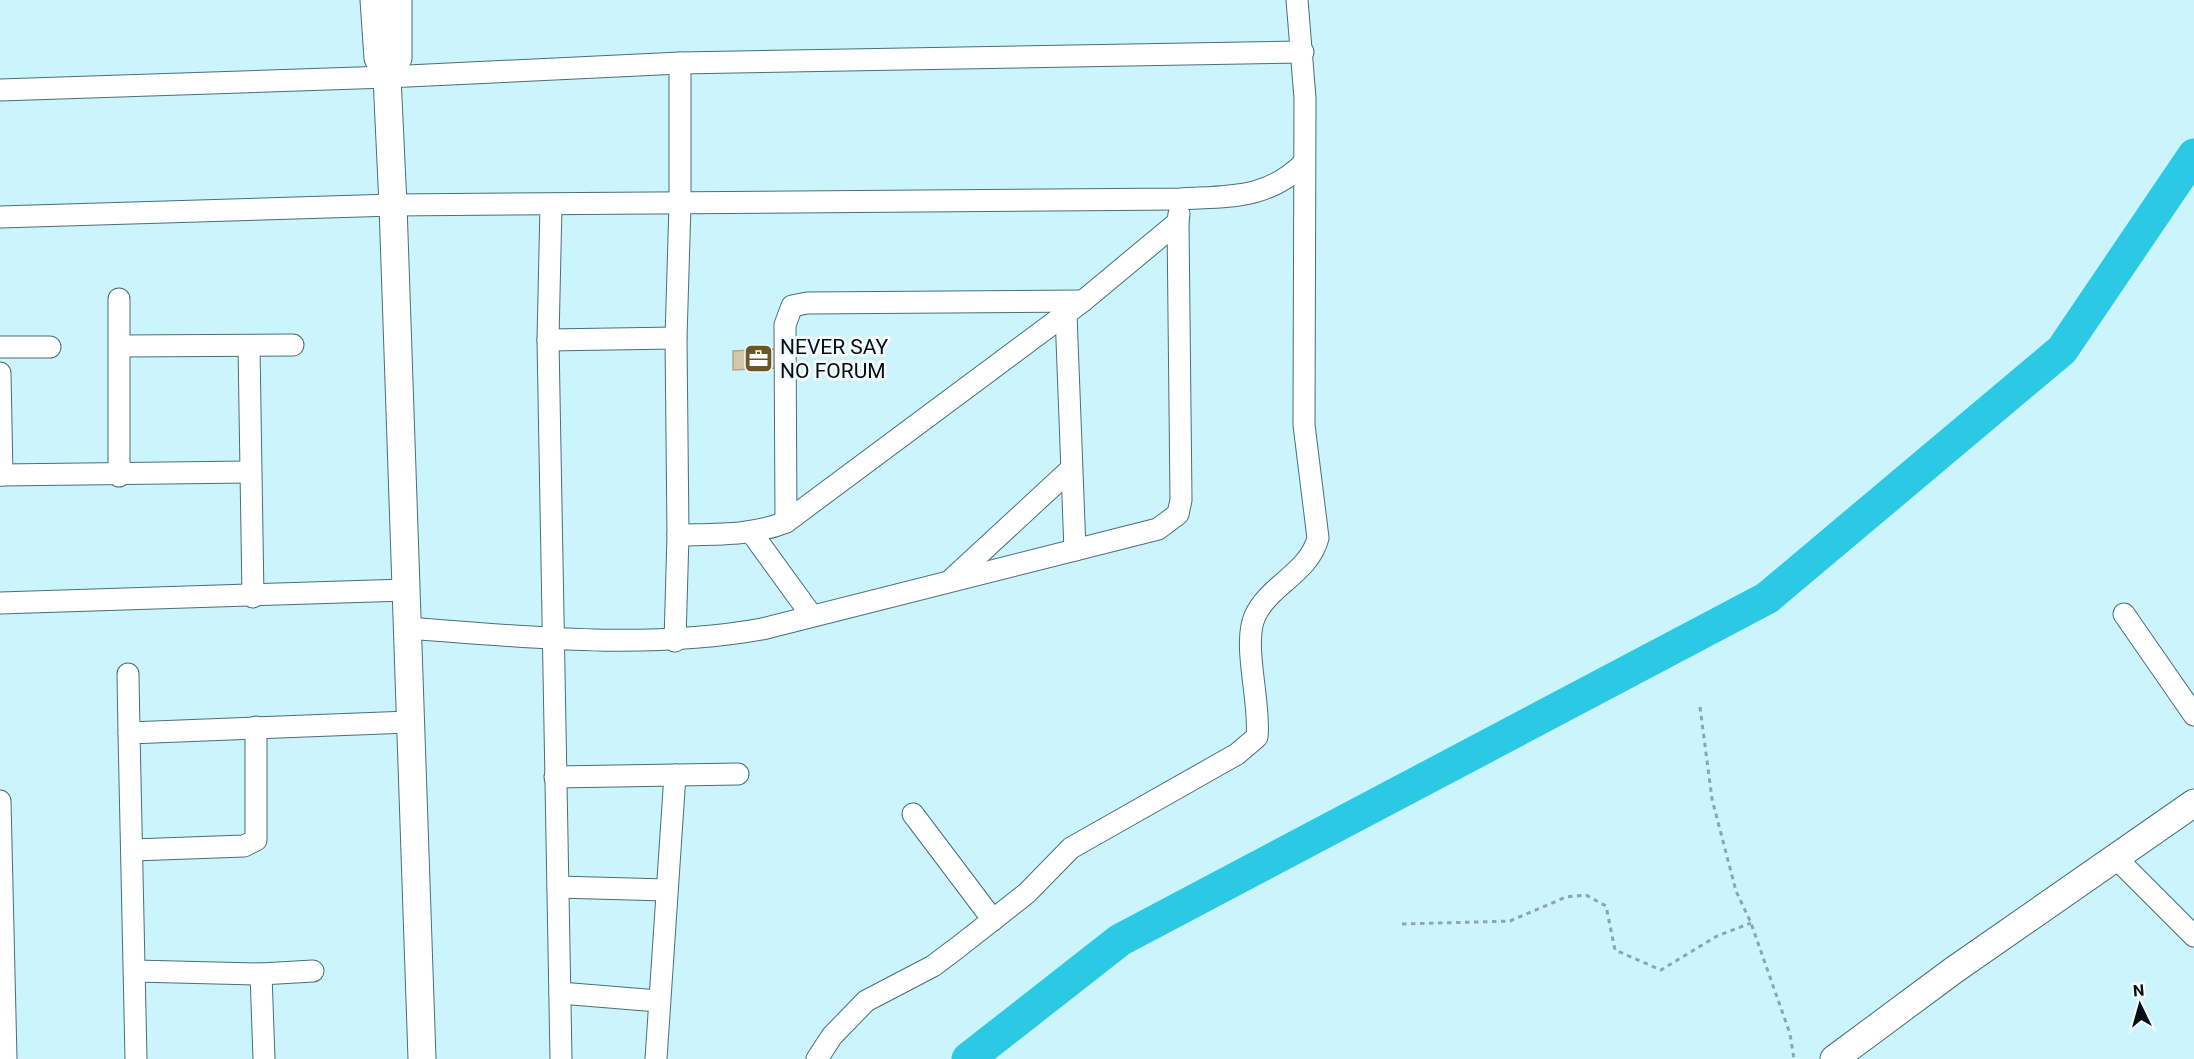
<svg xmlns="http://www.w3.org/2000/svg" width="2194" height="1059" font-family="Roboto,sans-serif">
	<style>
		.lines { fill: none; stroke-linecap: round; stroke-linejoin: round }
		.river { stroke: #2cc9e4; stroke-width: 33 }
		.building { fill: #d4c8a9; stroke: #b2a688; stroke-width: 1.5 }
		.minor-casing { stroke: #4a6f77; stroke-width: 23 }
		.tertiary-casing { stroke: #4a6f77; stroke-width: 29 }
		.path { stroke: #88a8af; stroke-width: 3; stroke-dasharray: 4.5 4.5; stroke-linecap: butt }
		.minor { stroke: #fff; stroke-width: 21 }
		.tertiary { stroke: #fff; stroke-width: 27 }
		.labels { text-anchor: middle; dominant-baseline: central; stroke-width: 6; stroke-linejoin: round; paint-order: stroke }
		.poi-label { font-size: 21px; fill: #020f12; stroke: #f2fafc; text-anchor: start }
	</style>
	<rect width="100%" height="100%" fill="#cbf4fc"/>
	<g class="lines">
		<polyline class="river" points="968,1059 1120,940 1767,598 2062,350 2194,155"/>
	</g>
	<polygon class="building" points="777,349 778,368 733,370 733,351"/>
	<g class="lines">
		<defs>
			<g id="minor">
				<polyline points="0,90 387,77 680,63 1303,52"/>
				<polyline points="551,205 548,340 561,1059"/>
				<path d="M0 217 393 205 1180 199C1228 196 1267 200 1304 163"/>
				<polyline points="119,299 119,476"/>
				<polyline points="1066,314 1075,550"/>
				<polyline points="548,340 676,338"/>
				<polyline points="120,346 293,345"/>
				<polyline points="249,346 253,597"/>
				<polyline points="0,347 50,347"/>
				<polyline points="0,373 2,475"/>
				<polyline points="0,475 249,472"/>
				<polyline points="786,522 785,325 792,306 807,303 1083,301"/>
				<polyline points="751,532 812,616"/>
				<path d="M678 535C715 534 752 536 786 522L1083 301 1178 222 1179 214"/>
				<polyline points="952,579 1071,469"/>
				<polyline points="0,603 406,590"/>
				<polyline points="2124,614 2194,715"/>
				<path d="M408 628C526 637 645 650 762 629L1158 529 1178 514 1181 500 1178 222"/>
				<polyline points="675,641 678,535 676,338 680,205 680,63"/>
				<polyline points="128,674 129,733"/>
				<polyline points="555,777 738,774"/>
				<polyline points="0,801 6,1059"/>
				<polyline points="913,814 993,920"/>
				<polyline points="133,850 244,846 256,840 256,727"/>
				<polyline points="2115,857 2194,936"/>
				<polyline points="558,887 666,890"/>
				<polyline points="135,971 261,974 313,971"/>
				<polyline points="261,974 264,1059"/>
				<polyline points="560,993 658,1001"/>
				<polyline points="136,1059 129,733 409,722"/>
				<polyline points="656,1059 675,775"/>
				<path d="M817 1059 832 1036 866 1001 933 966 957 948 1027 893 1071 848 1237 754 1257 737C1261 703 1242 644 1255 616 1269 585 1309 573 1318 538L1304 425 1305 98 1297 0"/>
			</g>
			<g id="tertiary">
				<polyline points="374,0 378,58 387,77 393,205 422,1059"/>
				<polyline points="387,77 398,58 398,0"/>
				<polyline points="1834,1059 1954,970 2194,803"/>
			</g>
		</defs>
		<use href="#minor" class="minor-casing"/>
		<use href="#tertiary" class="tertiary-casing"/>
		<g class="path">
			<polyline points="1700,707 1712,799 1736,891 1751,923 1790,1034 1794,1059"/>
			<polyline points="1402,924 1510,921 1566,897 1586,895 1606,906 1615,950 1661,970 1717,936 1751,923"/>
		</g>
		<use href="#minor" class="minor"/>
		<use href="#tertiary" class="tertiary"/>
	</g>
	<defs>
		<symbol id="office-square" viewBox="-11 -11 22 22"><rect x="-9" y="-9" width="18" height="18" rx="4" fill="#6a5725" stroke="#f2fafc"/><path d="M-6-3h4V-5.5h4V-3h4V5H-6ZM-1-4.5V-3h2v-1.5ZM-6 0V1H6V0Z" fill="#fff"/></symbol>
	</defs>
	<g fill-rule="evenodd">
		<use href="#office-square" x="742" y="342" width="33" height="33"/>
	</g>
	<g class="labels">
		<g class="poi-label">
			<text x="780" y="347">NEVER SAY<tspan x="780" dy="24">NO FORUM</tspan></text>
		</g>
	</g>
	<g transform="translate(2140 1005) rotate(355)" stroke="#f2fafc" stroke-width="4.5" paint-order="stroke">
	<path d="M0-4.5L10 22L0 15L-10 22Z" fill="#020f12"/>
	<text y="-9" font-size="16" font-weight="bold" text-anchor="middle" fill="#020f12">N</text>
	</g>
</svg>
